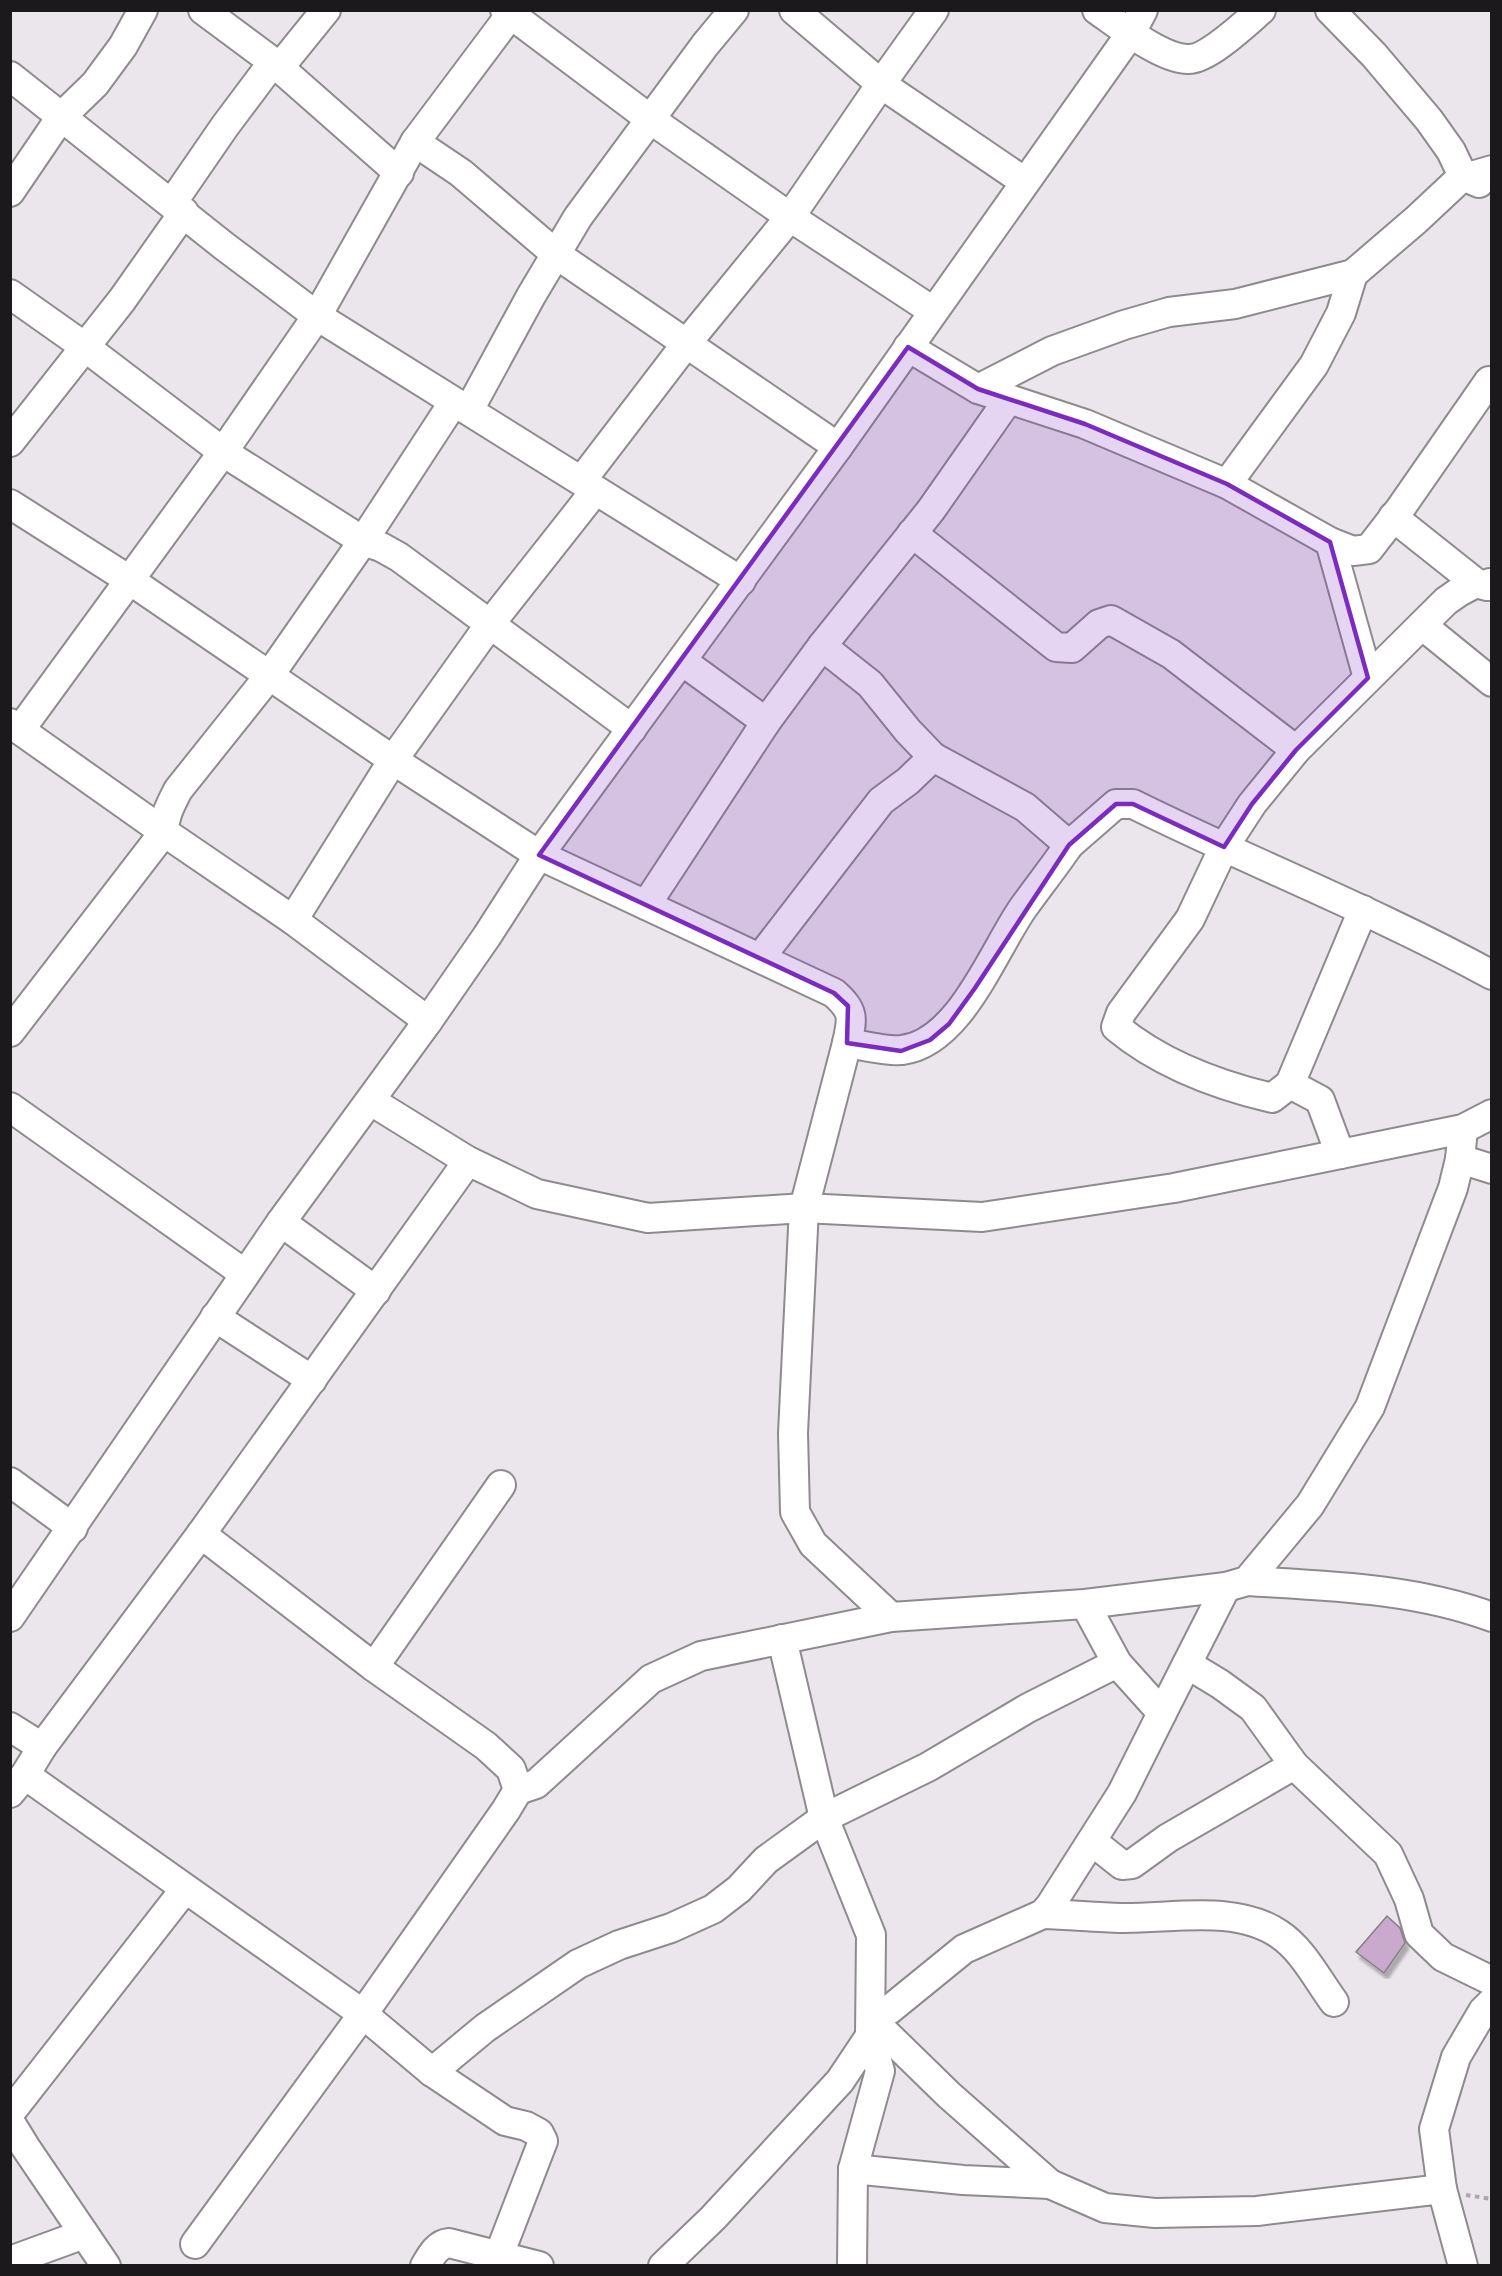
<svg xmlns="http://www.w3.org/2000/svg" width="1502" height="2276" font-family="'Exo 2',sans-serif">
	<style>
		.building { fill: #c9a9cc; stroke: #848084; stroke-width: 1.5; filter: url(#shadow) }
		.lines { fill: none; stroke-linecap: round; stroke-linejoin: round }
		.minor-casing { stroke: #8e8a8e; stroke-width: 32 }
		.path { stroke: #aba7ab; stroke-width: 4; stroke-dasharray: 4.5 4.5; stroke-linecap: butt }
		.minor { stroke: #fff; stroke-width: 28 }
		.marked { fill: #7b2cbf; fill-opacity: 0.2; stroke: #7b2cbf; stroke-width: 4.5; stroke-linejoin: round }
	</style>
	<defs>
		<filter id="shadow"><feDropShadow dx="3.5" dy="6" stdDeviation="1.5" flood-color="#0004"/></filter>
	</defs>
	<rect width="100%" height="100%" fill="#ebe6eb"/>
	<polygon class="building" points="1387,1916 1400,1928 1405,1943 1384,1973 1356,1952"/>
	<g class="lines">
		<defs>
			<g id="minor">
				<polyline points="203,10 273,62 399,173"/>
				<polyline points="505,10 650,119 790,217 933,311"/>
				<polyline points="794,10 881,84 1025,182"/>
				<path d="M1097 10C1119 25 1162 59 1188 59 1207 60 1246 23 1261 10"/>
				<polyline points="1330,10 1374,55 1429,120 1451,151 1463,176 1479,183"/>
				<polyline points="279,68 326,10"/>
				<polyline points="10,76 224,246 317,316 741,581"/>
				<polyline points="415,142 461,173 557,255 838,447"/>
				<polyline points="10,192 61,117 95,84 123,46 143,10"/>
				<polyline points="172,203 225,126 273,62"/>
				<polyline points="10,294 85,347 223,452 363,541 381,547 399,557 632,729"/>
				<polyline points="908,347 978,389 1085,424 1227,484 1330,542 1353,551 1369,549 1400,509 1489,381"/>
				<polyline points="978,389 1052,351 1124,325 1169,312 1235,304 1353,274 1416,220 1463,176 1475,175 1492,170"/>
				<polyline points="469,410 531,296 578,217 705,45 734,10"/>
				<polyline points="10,442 122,300 184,212"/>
				<polyline points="582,480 686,344 790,217 881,84 934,10"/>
				<polyline points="1227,484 1314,365 1341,313 1353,274"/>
				<path d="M10 504 131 581 393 760 539 855 834 993C854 1011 853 1017 847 1043L804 1208 793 1433 795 1512 813 1544 891 1617"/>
				<polyline points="1393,517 1476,583 1487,586 1490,583"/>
				<polyline points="912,533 1056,647 1072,648 1099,624 1111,620 1171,654 1296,750"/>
				<polyline points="1330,542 1368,678"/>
				<polyline points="1423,626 1492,682"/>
				<path d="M822 646 870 684 908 731 933 757 1025 807 1069 845C1054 867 1038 887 1023 908 993 951 960 1043 902 1050 889 1052 861 1045 847 1043"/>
				<polyline points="682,661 766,722"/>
				<polyline points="10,723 164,832 293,920 428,1021"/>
				<polyline points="20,730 223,452 317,316 415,142 514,10"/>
				<path d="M1069 845 1116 804H1133C1252 863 1375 911 1492 975"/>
				<polyline points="646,905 766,722 822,646 931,510 1008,400"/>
				<path d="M1363 910 1290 1084 1272 1098C1217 1085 1159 1063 1116 1027L1121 1013 1190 919 1224 847 1252 804 1296 750 1446 601 1459 592 1476 583"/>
				<polyline points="293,920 393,760 490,624 595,491"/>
				<polyline points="760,958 881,801 908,781 933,757"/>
				<path d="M10 1032 164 832C164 816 171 804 178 790L269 676 363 541 453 403"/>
				<polyline points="1290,1084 1320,1100 1340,1154"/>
				<polyline points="371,1101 468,1161 537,1194 648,1218 804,1208 982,1217 1174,1188 1463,1129 1492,1114"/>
				<polyline points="10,1107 245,1274"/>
				<polyline points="1460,1159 1492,1169"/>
				<polyline points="281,1222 376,1291"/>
				<polyline points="215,1317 312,1380"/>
				<polyline points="10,1482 73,1528"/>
				<path d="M1247 1581C1329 1586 1414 1588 1492 1617"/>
				<polyline points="10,1617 281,1222 428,1021 487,936 539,855 838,447 1131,33 1143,10"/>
				<polyline points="1187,1664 1220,1684 1253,1708 1294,1765 1388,1854 1409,1899 1419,1934 1443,1957 1492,1981"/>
				<polyline points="374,1667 501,1485"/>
				<polyline points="1162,1713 1226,1587"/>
				<polyline points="10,1727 42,1747"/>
				<polyline points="25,1775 363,2014 432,2072 505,2121 526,2126 539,2133 543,2141 499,2255"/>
				<polyline points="518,1790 536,1784 651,1679 701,1656 891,1617 1085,1604 1226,1587 1247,1581 1310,1505 1370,1407 1453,1188 1460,1159 1463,1129"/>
				<polyline points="10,1793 25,1775 42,1747 201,1534 468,1161"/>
				<polyline points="1093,1842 1122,1865 1132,1864 1168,1838 1294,1765"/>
				<path d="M1043 1914C1069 1915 1095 1917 1121 1918 1171 1919 1235 1904 1279 1934 1303 1950 1317 1979 1334 2002"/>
				<polyline points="871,2014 889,2010 964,1949 1043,1914 1050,1906 1122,1793 1162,1713 1117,1663 1085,1604"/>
				<polyline points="871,2019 949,2095 1050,2184 1105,2208 1155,2213 1257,2211 1442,2189"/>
				<polyline points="432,2072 485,2028 578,1964 619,1945 671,1928 713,1909 739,1889 766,1860 824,1818 928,1767 1028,1708 1117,1663"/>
				<polyline points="10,2113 185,1889"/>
				<polyline points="10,2122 26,2148 106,2266"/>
				<polyline points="853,2169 963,2180 1050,2184"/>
				<polyline points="195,2244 363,2014 506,1810 518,1790 511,1769 486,1746 374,1667 201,1534"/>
				<polyline points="10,2261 84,2234"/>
				<path d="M425 2266C431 2256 437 2244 449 2243L539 2266"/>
				<polyline points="663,2266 713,2218 840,2081 870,2036 871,1935 824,1818 782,1639"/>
				<polyline points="852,2266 853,2169 880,2071 870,2036"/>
				<polyline points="1463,2266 1442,2189 1434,2129 1456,2057 1483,2011 1492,2002"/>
			</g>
		</defs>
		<use href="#minor" class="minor-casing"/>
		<polyline class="path" points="1466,2195 1492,2199"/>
		<use href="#minor" class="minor"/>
	</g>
	<path class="marked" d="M908 347 978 389 1085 424 1227 484 1330 542 1368 678 1296 750 1252 804 1224 847 1133 804H1116L1069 845 975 988 949 1024 930 1040 901 1051 847 1043 848 1006 834 993 539 855Z"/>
	<rect width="1502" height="2276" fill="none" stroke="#1b191b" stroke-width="24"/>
</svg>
